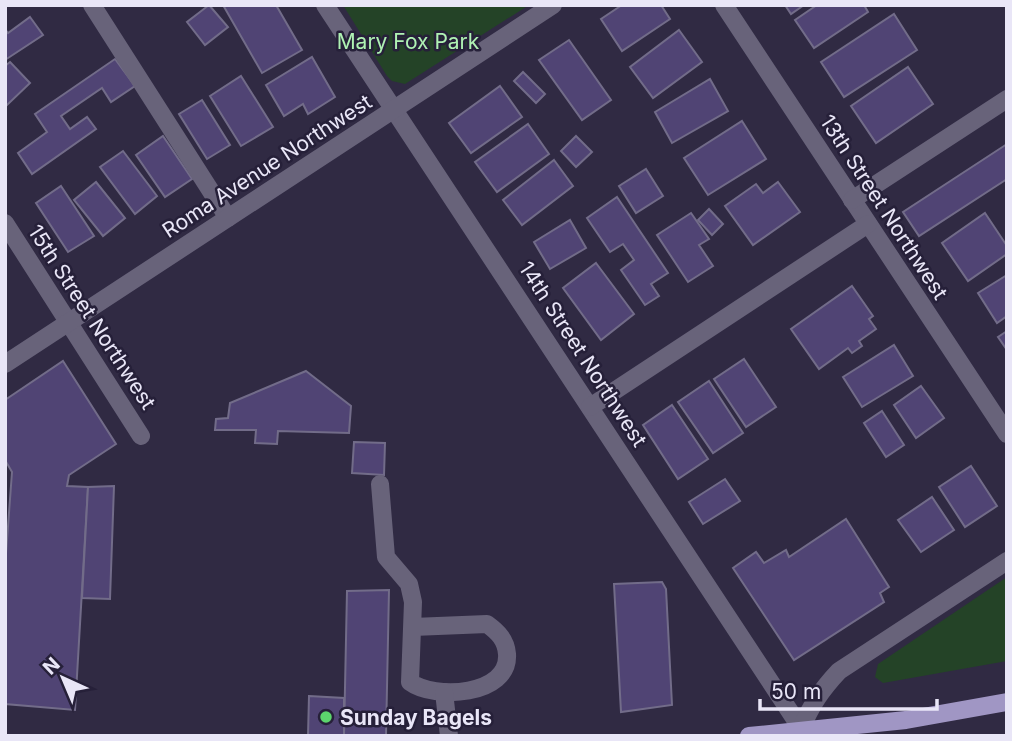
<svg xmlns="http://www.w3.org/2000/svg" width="1012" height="741" font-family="Inter,sans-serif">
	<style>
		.green { fill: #244327 }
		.building { fill: #504474; stroke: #726c89; stroke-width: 2 }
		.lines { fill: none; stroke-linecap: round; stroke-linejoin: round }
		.minor { stroke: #68637a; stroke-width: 18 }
		.major { stroke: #a096c4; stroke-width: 18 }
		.poi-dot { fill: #5cd56d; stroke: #262039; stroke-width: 2.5 }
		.labels { text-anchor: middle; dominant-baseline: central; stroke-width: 5; stroke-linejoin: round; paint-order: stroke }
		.park-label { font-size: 21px; fill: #aff2b3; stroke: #262039 }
		.street-label { font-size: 21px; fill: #e9e6f7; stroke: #262039 }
		.poi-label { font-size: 21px; font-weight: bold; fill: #e9e6f7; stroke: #262039; text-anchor: start }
	</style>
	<rect width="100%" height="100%" fill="#302a43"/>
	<g class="green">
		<polygon points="343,5 529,5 405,84 392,81 387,76"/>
		<polygon points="1007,577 1007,661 883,683 875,677 878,664"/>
	</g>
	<g class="building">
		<polygon points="209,5 228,27 205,45 187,22"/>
		<polygon points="223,5 276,5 302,50 262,73"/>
		<polygon points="622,5 661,5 670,19 622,51 601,19"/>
		<polygon points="785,5 804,5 791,14"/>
		<polygon points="817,5 864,5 868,12 814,48 795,20"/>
		<polygon points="894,14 917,50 844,97 821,62"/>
		<polygon points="30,17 43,35 5,60 5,29 8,33"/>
		<polygon points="679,30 702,62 653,98 630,67"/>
		<polygon points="569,40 611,100 582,120 539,60"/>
		<polygon points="312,57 335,97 308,114 303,104 284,116 266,85"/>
		<polygon points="115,59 135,86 111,102 102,88 61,116 70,129 87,117 96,129 32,174 18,153 47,132 35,114"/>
		<polygon points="10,62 30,83 5,107 5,66"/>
		<polygon points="908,67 933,104 876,143 851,106"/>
		<polygon points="523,72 545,94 536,103 514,81"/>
		<polygon points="241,76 273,127 241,146 210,96"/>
		<polygon points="710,79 728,111 672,143 655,112"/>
		<polygon points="500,86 522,117 471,153 449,123"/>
		<polygon points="202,100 230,145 207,159 179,114"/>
		<polygon points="742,121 766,159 708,195 684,158"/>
		<polygon points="528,124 549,154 497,192 475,162"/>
		<polygon points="163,136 192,179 165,197 136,155"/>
		<polygon points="576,136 592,152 576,167 561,151"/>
		<polygon points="1007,144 1007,179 919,236 903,212"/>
		<polygon points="123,151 157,196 135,214 100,167"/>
		<polygon points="554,160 573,186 522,225 503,200"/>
		<polygon points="646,169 663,196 636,213 619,186"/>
		<polygon points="96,182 125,218 103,236 74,200"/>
		<polygon points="778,182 800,212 753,245 725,206 756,184 763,193"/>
		<polygon points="61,186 94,236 68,252 36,203"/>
		<polygon points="617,197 668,273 651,284 659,296 645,305 621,270 634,260 623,244 610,252 587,218"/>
		<polygon points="709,209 723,224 712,235 698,220"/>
		<polygon points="691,213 709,239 699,245 713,266 688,282 657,235"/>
		<polygon points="985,213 1007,246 1007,254 968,281 942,243"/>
		<polygon points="570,220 586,248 550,269 534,242"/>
		<polygon points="596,263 634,314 601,340 563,288"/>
		<polygon points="1007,275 1007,316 997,323 978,293"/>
		<polygon points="852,286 873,316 869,319 876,329 859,341 862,346 852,353 848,348 819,369 791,329"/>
		<polygon points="1007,331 1007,350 998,337"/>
		<polygon points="894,345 913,376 862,407 843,377"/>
		<polygon points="744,359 776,407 746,427 714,379"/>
		<polygon points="63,361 116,444 69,475 67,486 88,487 75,710 5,704 5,567 12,472 5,460 5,400"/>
		<polygon points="306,371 351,406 349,433 278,431 277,444 255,443 256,430 215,430 216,419 228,418 230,403"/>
		<polygon points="709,381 743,433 713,453 678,402"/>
		<polygon points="921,386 944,418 916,438 894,405"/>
		<polygon points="672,405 708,459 678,479 643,425"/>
		<polygon points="882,411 904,445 886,457 864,423"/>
		<polygon points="354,442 385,443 384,475 352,473"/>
		<polygon points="971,466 997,506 965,527 939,487"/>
		<polygon points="725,479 740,501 703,524 689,502"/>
		<polygon points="114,486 110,599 82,598 88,487"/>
		<polygon points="932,497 954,530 921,552 898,520"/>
		<polygon points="846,519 889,587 880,593 884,602 794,660 733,568 756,552 764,563 786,550 789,557"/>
		<polygon points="662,582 666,589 672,705 621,712 614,584"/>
		<polygon points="389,590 386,736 344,736 347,591"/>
		<polygon points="309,696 344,698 344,736 308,736"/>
	</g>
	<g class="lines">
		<g class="minor">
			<polyline points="92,5 228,218"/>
			<polyline points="325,5 806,736"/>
			<polyline points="724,5 1007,434"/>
			<polyline points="852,200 1007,99"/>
			<polyline points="5,223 141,436"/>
			<polyline points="5,364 553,5"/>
			<polyline points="590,407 868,224"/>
			<path d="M380 484 386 557 409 584 413 602 410 682C434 700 510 696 507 654 506 640 498 632 487 624L413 627"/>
			<polyline points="444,692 449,736"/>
			<path d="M801 729C811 705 822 689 839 671L1007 561"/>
		</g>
		<polyline class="major" points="749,736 906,720 1007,702"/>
	</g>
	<circle class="poi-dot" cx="326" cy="717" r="7"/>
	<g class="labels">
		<g class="park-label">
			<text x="408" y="41">Mary Fox Park</text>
		</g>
		<g class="street-label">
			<text transform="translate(267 166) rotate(-33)">Roma Avenue Northwest</text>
			<text transform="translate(884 207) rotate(57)">13th Street Northwest</text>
			<text transform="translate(92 317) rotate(57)">15th Street Northwest</text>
			<text transform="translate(583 354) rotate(57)">14th Street Northwest</text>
		</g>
		<g class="poi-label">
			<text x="340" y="717">Sunday Bagels</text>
		</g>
	</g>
	<rect width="1012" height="741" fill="none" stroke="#e9e6f7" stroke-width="14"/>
	<g transform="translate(63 678) rotate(316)" stroke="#262039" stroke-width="5" paint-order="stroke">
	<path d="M0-5L12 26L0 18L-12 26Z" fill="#e9e6f7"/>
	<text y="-10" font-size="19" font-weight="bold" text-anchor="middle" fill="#e9e6f7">N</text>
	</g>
	<path d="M760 699v10h177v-10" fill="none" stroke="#e9e6f7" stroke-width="3.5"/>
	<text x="771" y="699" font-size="21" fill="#e9e6f7" stroke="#262039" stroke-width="5" paint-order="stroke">50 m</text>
</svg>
